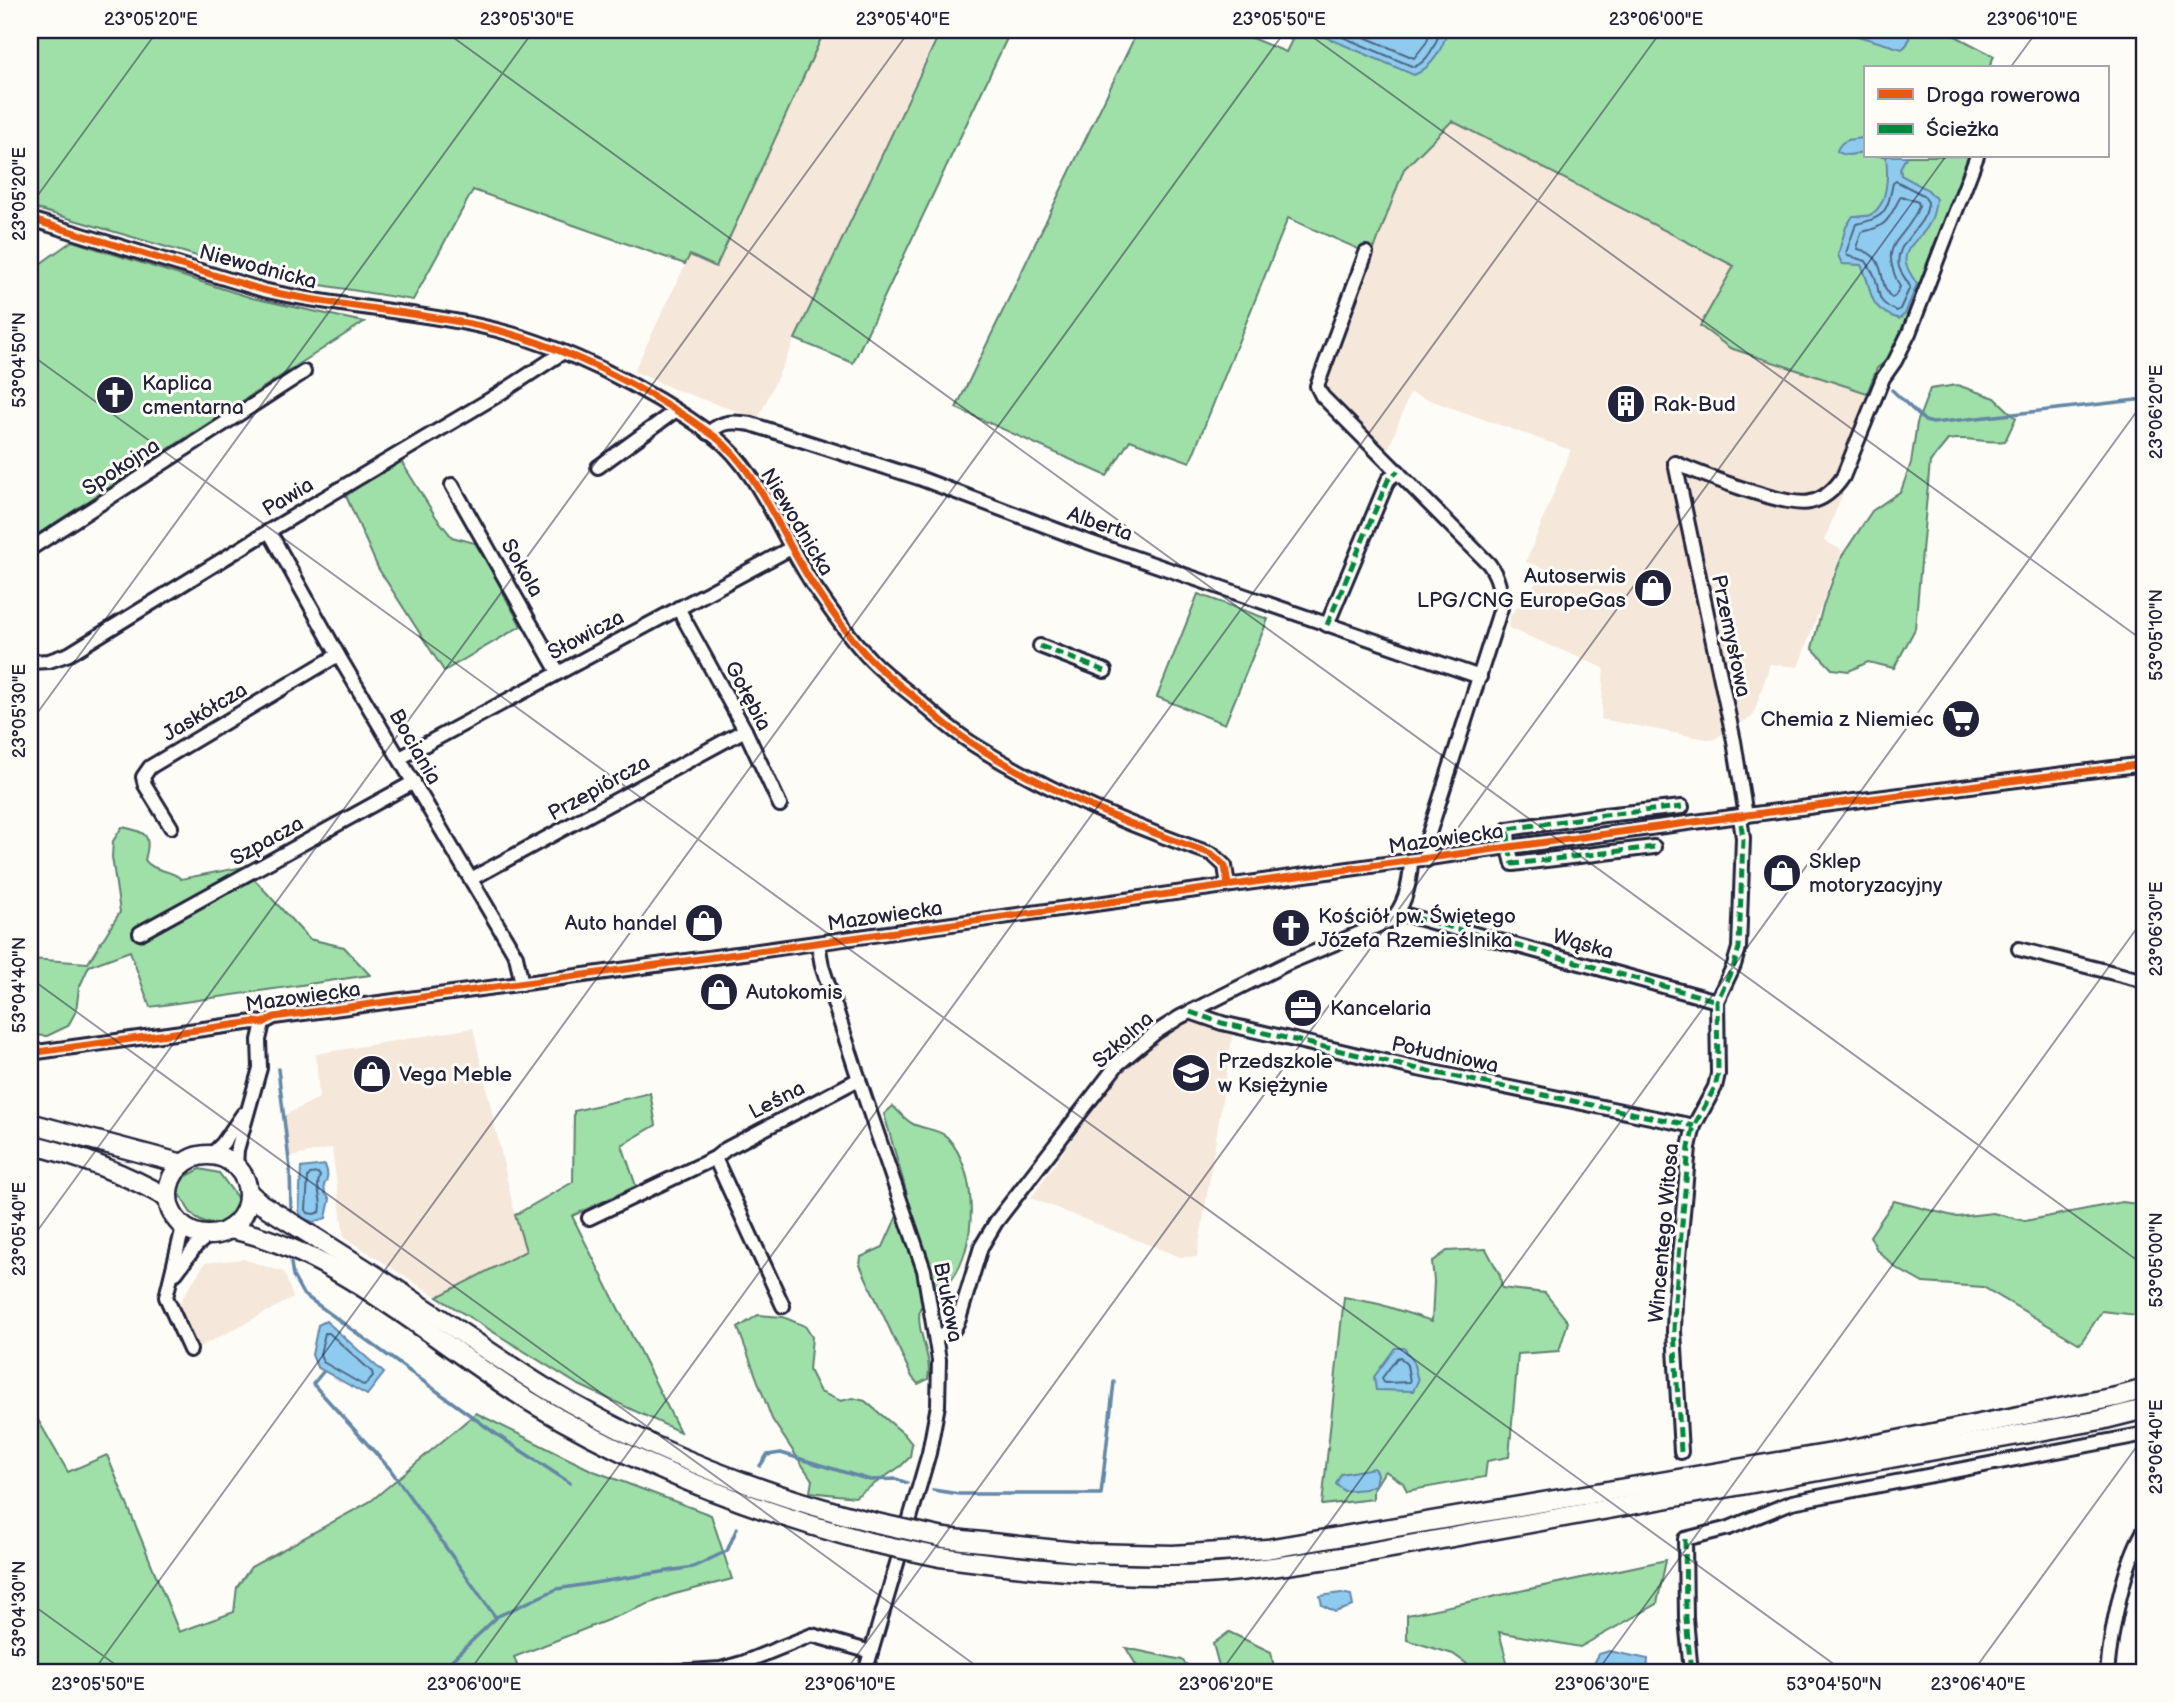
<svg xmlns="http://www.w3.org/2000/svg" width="2175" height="1703" font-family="'Balsamiq Sans',sans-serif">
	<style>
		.built { fill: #f5e7d9 }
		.green { fill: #9fdfa8; stroke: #608072; stroke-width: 2 }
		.water { fill: #8fcbef; stroke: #6387a7; stroke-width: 2 }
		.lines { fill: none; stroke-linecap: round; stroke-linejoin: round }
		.shore { stroke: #4e6683; stroke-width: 2 }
		.stream { stroke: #6387a7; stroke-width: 3.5 }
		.minor-casing { stroke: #22223b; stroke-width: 18 }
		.secondary-casing { stroke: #22223b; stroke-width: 23 }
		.minor { stroke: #fdfcf7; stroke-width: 12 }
		.secondary { stroke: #fdfcf7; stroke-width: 18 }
		.secondary-bridge-casing { stroke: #22223b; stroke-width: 23; stroke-linecap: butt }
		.secondary-bridge { stroke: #fdfcf7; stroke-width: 18 }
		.quiet { stroke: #00873e; stroke-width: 5; stroke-dasharray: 10 5; stroke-linecap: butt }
		.cycleway-casing { stroke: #fdfcf7; stroke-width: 11 }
		.cycleway { stroke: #e8590c; stroke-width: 7 }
		.ticks { fill: none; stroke: #22223b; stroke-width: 2; stroke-opacity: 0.45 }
		.labels { text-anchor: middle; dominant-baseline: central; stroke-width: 6; stroke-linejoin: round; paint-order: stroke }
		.street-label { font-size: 21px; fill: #22223b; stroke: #fdfcf7 }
		.poi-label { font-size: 21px; fill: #22223b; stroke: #fdfcf7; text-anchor: start }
		.neatline { fill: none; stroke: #22223b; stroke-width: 2.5 }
		.ticks-label { font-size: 18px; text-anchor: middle; fill: #22223b }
	</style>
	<rect width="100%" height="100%" fill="#fdfcf7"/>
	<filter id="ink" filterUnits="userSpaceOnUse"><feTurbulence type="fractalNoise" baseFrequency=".0143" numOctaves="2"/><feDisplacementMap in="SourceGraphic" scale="14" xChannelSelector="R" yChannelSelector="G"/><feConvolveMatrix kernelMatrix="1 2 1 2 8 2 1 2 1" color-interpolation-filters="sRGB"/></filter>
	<g filter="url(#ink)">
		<g class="built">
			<polygon points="825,30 939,30 758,419 674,389 634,371 690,255 717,267"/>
			<polygon points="1451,121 1734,266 1700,326 1730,348 1880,397 1824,541 1842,550 1798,667 1770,664 1753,716 1712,740 1601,719 1604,668 1509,628 1510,616 1547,569 1526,562 1571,450 1410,393 1388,450 1324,387 1404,169"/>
			<polygon points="1188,1021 1233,1032 1197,1257 1180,1257 1031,1198 1109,1087 1132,1060 1160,1038"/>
			<polygon points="473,1028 515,1215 527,1251 437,1297 344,1237 332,1148 290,1157 283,1116 319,1098 316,1054"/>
			<polygon points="243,1259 284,1272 293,1298 198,1348 178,1305 205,1263"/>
		</g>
		<g class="green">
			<polygon points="30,30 825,30 716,267 690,255 685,264 473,190 413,300 265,276 30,207"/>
			<polygon points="941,30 1011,30 853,363 795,339"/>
			<polygon points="1138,30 1232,30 1286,52 1292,40 1266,30 1944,30 1994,56 1989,68 1865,68 1865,156 1969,156 1891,357 1877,368 1867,393 1730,348 1700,326 1734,266 1452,121 1404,169 1372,255 1288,218 1190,462 1130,440 1107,476 956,408"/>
			<polygon points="72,241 252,298 364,322 30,539 30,271"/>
			<path d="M1957 385 1995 398 2016 418 2005 441C1985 444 1968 436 1948 440L1930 462 1915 629 1894 668 1868 662 1849 671 1832 669 1812 648 1823 606 1842 556 1872 511 1901 491 1911 463 1917 423 1930 389Z"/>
			<polygon points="401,461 436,517 452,537 475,543 499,580 502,591 521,626 444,671 378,568 346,496 389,464"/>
			<polygon points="1198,594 1268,619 1225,724 1157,697"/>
			<path d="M122 827C147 832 152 835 145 860 153 872 171 869 181 879L243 867 309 939 344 947 370 975 150 1007 130 951 89 966 79 988 76 1011 68 1026 47 1036 30 1035V959L88 963 120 912 112 857 113 841Z"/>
			<polygon points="650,1093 656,1125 622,1145 636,1186 572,1216 680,1432 577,1384 437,1297 526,1251 515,1215 573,1182 574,1111"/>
			<path d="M893 1106C899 1112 905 1120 913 1124 923 1129 939 1129 947 1137 979 1171 978 1249 949 1283 941 1293 929 1300 920 1308 915 1332 933 1355 928 1379L918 1384 912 1377 860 1265 861 1257 883 1247 907 1194 884 1114Z"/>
			<path d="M200 1169 219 1173 241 1203C233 1223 207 1232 191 1213 185 1206 183 1196 176 1189L183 1178Z"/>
			<polygon points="1894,1201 1957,1217 1993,1213 2025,1221 2122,1202 2145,1205 2145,1316 2102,1311 2080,1344 1983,1287 1923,1283 1896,1268 1877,1250 1870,1236"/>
			<polygon points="1486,1249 1500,1275 1502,1288 1545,1293 1568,1322 1559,1351 1518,1354 1509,1457 1487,1461 1485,1477 1407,1491 1403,1483 1385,1471 1373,1490 1373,1499 1322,1505 1344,1297 1379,1304 1432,1321 1434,1281 1432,1262 1447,1251"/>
			<polygon points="758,1315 783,1317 805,1326 812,1337 809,1370 820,1392 841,1401 853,1398 865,1401 904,1434 912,1444 910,1457 901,1466 855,1497 810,1492 812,1480 772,1419 738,1328"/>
			<polygon points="30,1406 68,1472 107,1455 179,1632 234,1612 237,1587 251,1567 371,1501 476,1413 591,1470 711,1515 732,1579 671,1595 514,1657 520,1673 30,1673"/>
			<polygon points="1666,1560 1657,1604 1580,1647 1499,1632 1510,1673 1480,1673 1453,1654 1407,1640 1407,1615"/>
			<polygon points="1229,1632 1271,1652 1275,1673 1221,1673 1213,1644"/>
			<polygon points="1126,1648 1182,1660 1194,1673 1141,1673"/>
		</g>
		<g class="water">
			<path d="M1309 30H1448C1442 49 1433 67 1414 75Z"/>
			<path d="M1846 30H1908C1911 38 1909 44 1902 49L1851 34Z"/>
			<path d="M1865 138V151C1855 154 1846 158 1837 151 1841 138 1854 139 1865 138Z"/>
			<path d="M1886 156H1907L1900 168 1901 175 1928 190 1936 199C1935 209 1933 218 1928 226 1921 239 1902 247 1906 264 1908 271 1913 278 1917 284L1905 314 1899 319C1864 307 1875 292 1861 265L1842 264 1838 255 1846 227 1853 216C1858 216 1866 217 1870 215 1889 205 1888 173 1886 156Z"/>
			<path d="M325 1165C328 1172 329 1179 324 1185L325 1193 330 1199 326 1218 314 1222 303 1219 299 1212 301 1168Z"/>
			<polygon points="326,1321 384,1373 367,1395 317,1367 312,1355 318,1325"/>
			<polygon points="1395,1348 1404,1348 1413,1361 1418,1381 1413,1391 1376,1390 1374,1377"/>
			<polygon points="1374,1468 1377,1474 1375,1485 1365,1489 1344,1491 1336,1484 1341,1474"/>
			<polygon points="1341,1593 1351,1595 1353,1606 1335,1612 1322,1605 1320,1596"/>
			<polygon points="1609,1651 1648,1659 1647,1673 1589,1673 1599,1654"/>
		</g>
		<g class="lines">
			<g class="shore">
				<path d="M1326 30 1414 67C1429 61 1435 44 1441 30"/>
				<polyline points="1348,30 1414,58 1426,43 1431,30"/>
				<path d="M1896 181 1923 195 1928 202C1927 229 1893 241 1899 267 1901 274 1907 280 1910 287L1900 309 1897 311C1875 302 1881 295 1875 277 1873 272 1869 266 1866 261L1848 256 1846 253 1856 224C1885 218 1887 212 1893 183Z"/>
				<path d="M1901 196 1918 202 1919 206C1905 244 1876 239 1900 287L1895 296 1892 298C1876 285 1890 256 1858 249L1857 245 1862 232C1889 227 1889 217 1901 196Z"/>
				<path d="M310 1174 318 1173 320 1176C314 1190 324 1199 320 1212L314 1214 308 1213 306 1210 308 1177Z"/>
				<polygon points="325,1333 329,1333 372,1372 373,1376 366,1384 363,1385 323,1362 320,1354"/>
				<polygon points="1400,1357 1407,1365 1410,1382 1384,1383 1382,1378 1397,1358"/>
			</g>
			<g class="stream">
				<polyline points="1892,390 1925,421 1933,423 2145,399"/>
				<polyline points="278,1069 290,1169 291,1208"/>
				<polyline points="291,1263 293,1276 303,1294 496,1434 570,1483"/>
				<polyline points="323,1372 313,1384 390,1469 496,1618 438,1673"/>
				<polyline points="760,1466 767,1455 781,1453 870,1480 896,1479 907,1483"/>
				<polyline points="933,1490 959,1494 1101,1494 1114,1382"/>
				<polyline points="496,1617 557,1589 693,1567 727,1551 737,1528"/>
			</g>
			<defs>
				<g id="minor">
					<path d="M30 219 263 290C335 307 408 310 480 326 560 343 648 388 714 436 760 470 783 542 816 589 833 614 852 641 873 662 885 674 899 685 913 696 933 713 953 732 976 746 1049 792 1131 826 1212 854L1225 866 1228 885"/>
					<path d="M1366 253 1317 386 1322 396 1489 564C1499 578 1501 591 1501 608L1427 840V860"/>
					<path d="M708 433C723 421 732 421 751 424L919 478 1086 541 1480 677"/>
					<path d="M1675 463C1701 474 1786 508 1810 502 1825 499 1835 489 1843 477L1883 378 1895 361 1909 333 1977 156"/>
					<polyline points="1675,463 1734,741 1746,816"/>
					<polyline points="598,467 675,411"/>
					<polyline points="452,485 558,672"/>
					<polyline points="269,531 338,655 516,956 522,984"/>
					<polyline points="30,549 304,372"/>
					<polyline points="678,608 745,730 780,805"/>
					<polyline points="1327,625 1388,480 1398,471"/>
					<polyline points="1040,646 1105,671"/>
					<polyline points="30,662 49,661 69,654 269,531 496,396 562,353"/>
					<polyline points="400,758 791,548"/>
					<polyline points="171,827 145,785 143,777 150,767 338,655"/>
					<polyline points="1654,847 1513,864 1509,848 1508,829 1604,815 1682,807"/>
					<polyline points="471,879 745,730"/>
					<polyline points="1399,913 1717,1001"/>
					<polyline points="140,933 414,782"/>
					<polyline points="818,943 822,966 865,1098 924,1270 939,1360 938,1405 929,1453 865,1673"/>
					<polyline points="2019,949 2145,981"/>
					<polyline points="1190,1012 1222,1023 1418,1069 1694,1126"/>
					<path d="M30 1053 254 1022 263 1023 274 1017C898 934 1521 841 2145 764"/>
					<polyline points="211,1155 223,1143 243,1114"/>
					<polyline points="715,1158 783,1306"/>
					<polyline points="236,1166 237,1150 260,1068 259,1040 263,1023"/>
					<polyline points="589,1218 715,1158 726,1149 859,1079"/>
					<polyline points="183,1227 166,1297 190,1350"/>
					<polyline points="176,1273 196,1246 209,1235"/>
					<path d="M937 1337 954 1329 959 1319 981 1247 996 1222 1117 1065 1155 1033 1180 1017 1288 963 1391 920C1405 906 1410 882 1411 862"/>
					<polyline points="1681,1452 1674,1331 1675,1301 1689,1147 1694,1126 1715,1087 1718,1074 1717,1001 1734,965 1739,948 1743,838 1740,817"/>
					<polyline points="659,1673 721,1669 742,1663 812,1635 871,1652"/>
					<polyline points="1691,1673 1686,1618 1685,1539 1729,1528 1792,1502 2145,1434"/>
					<path d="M2107 1673C2111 1631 2123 1565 2145 1529"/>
				</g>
				<g id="secondary">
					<polyline points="30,1123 183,1164"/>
					<path d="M30 1144C79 1156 124 1173 168 1198"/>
					<circle cx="208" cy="1195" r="40"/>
					<path d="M249 1193 261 1204C313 1236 366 1269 417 1303 460 1331 501 1361 545 1388 646 1449 758 1493 872 1522"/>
					<path d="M229 1229C338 1249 442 1349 536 1405 640 1468 752 1510 869 1542"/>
					<polyline points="944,1538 1086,1553 1173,1555 1267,1549 1832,1453 2116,1397 2145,1389"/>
					<path d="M940 1557C1016 1567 1094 1576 1171 1575 1228 1575 1286 1565 1342 1557L2101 1420 2145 1409"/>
				</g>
			</defs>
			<use href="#minor" class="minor-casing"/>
			<use href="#secondary" class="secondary-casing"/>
			<use href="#minor" class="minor"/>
			<use href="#secondary" class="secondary"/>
			<defs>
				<g id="secondary-bridge">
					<polyline points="872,1522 944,1538"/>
					<polyline points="869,1542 940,1557"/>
				</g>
			</defs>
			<use href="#secondary-bridge" class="secondary-bridge-casing"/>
			<use href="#secondary-bridge" class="secondary-bridge"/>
			<g class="quiet">
				<polyline points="1327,625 1388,480 1398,471"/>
				<polyline points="1040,646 1105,671"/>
				<polyline points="1654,847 1513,864 1509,848 1508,829 1604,815 1682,807"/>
				<polyline points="1399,913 1717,1001"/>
				<polyline points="1190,1012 1222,1023 1418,1069 1694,1126"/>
				<polyline points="1681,1452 1674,1331 1675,1301 1689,1147 1694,1126 1715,1087 1718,1074 1717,1001 1734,965 1739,948 1743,838 1740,817"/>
				<polyline points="1685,1539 1686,1618 1691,1673"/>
			</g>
			<defs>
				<g id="cycleway">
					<path d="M30 219 263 290C335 307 408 310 480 326 560 343 648 388 714 436 760 470 783 542 816 589 833 614 852 641 873 662 885 674 899 685 913 696 933 713 953 732 976 746 1049 792 1131 826 1212 854L1225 866 1228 885"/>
					<path d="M30 1053 254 1022 263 1023 274 1017C898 934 1521 841 2145 764"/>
				</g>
			</defs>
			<use href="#cycleway" class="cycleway-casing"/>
			<use href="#cycleway" class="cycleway"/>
		</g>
	</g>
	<path class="ticks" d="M443 30 2145 1266M1303 30 2145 642M2010 68 2038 30M30 206 158 30M30 354 1846 1673M30 723 534 30M30 978 986 1673M30 1241 910 30M30 1603 127 1673M92 1673 1286 30M468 1673 1662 30M844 1673 1946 156M1220 1673 2145 400M1596 1673 2145 917M1972 1673 2145 1435"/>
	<defs>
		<symbol id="church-disc" viewBox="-11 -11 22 22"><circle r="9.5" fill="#22223b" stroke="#fdfcf7"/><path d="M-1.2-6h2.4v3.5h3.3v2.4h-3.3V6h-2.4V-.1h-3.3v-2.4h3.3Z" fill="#fff"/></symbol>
		<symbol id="building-disc" viewBox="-11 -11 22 22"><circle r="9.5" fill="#22223b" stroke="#fdfcf7"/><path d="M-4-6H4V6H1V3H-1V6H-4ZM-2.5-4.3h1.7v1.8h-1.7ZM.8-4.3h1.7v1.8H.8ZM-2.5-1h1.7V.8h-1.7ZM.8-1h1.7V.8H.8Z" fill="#fff"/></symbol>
		<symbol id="shop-disc" viewBox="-11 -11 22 22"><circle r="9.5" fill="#22223b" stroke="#fdfcf7"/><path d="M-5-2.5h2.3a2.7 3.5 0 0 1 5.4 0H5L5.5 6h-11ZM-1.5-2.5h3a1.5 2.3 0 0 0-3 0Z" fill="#fff"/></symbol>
		<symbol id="supermarket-disc" viewBox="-11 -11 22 22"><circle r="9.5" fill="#22223b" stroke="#fdfcf7"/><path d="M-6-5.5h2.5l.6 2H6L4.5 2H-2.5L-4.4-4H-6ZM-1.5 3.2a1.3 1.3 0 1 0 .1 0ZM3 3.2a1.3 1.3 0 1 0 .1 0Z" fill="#fff"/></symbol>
		<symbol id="office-disc" viewBox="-11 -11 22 22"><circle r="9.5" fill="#22223b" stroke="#fdfcf7"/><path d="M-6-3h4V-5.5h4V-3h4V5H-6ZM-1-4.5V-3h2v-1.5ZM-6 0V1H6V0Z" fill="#fff"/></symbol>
		<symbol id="school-disc" viewBox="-11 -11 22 22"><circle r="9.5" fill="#22223b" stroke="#fdfcf7"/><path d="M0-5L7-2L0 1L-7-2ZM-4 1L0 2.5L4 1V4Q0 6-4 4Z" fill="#fff"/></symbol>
	</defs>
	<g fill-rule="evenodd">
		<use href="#church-disc" x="93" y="373" width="44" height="44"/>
		<use href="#building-disc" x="1604" y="382" width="44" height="44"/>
		<use href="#shop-disc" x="1631" y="566" width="44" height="44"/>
		<use href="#supermarket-disc" x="1939" y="697" width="44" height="44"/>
		<use href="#shop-disc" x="1760" y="851" width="44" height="44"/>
		<use href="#shop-disc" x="682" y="901" width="44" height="44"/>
		<use href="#church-disc" x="1269" y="906" width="44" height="44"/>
		<use href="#shop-disc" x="697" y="970" width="44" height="44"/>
		<use href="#office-disc" x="1281" y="986" width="44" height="44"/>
		<use href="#school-disc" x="1169" y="1051" width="44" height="44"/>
		<use href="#shop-disc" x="350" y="1052" width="44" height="44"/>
	</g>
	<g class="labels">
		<g class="street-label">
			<text transform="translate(258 267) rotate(15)">Niewodnicka</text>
			<text transform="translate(121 467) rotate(-33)">Spokojna</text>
			<text transform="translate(288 497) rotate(-31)">Pawia</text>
			<text transform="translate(797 522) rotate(59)">Niewodnicka</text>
			<text transform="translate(1100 524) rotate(19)">Alberta</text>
			<text transform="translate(522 568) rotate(60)">Sokola</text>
			<text transform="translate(586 635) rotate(-28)">Słowicza</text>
			<text transform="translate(1731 636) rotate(78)">Przemysłowa</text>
			<text transform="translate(748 696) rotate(62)">Gołębia</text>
			<text transform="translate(205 712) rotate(-31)">Jaskółcza</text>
			<text transform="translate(415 747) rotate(60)">Bociania</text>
			<text transform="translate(599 788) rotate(-29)">Przepiórcza</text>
			<text transform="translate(1446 839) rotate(-8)">Mazowiecka</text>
			<text transform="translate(267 841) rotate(-29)">Szpacza</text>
			<text transform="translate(885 916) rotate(-8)">Mazowiecka</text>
			<text transform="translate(1583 944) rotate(16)">Wąska</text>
			<text transform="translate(303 997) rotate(-8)">Mazowiecka</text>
			<text transform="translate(1123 1040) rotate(-42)">Szkolna</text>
			<text transform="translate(1445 1055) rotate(12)">Południowa</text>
			<text transform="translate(777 1100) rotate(-27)">Leśna</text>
			<text transform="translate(1664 1233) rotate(-85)">Wincentego Witosa</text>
			<text transform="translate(948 1302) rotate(79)">Brukowa</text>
		</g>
		<g class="poi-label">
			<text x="142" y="383">Kaplica<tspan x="142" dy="24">cmentarna</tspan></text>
			<text x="1653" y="404">Rak-Bud</text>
			<text x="1626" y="576" text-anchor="end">Autoserwis<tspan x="1626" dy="24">LPG/CNG EuropeGas</tspan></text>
			<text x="1934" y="719" text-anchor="end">Chemia z Niemiec</text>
			<text x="1809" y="861">Sklep<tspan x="1809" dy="24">motoryzacyjny</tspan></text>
			<text x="1318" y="916">Kościół pw. Świętego<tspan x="1318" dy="24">Józefa Rzemieślnika</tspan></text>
			<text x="677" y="923" text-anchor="end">Auto handel</text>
			<text x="746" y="992">Autokomis</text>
			<text x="1330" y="1008">Kancelaria</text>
			<text x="1218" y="1061">Przedszkole<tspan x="1218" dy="24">w Księżynie</tspan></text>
			<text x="399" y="1074">Vega Meble</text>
		</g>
	</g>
	<rect width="2175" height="1703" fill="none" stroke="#fdfcf7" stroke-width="77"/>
	<rect x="1864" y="66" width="245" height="91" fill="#fdfcf7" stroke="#a5a5ac" stroke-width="2"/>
	<rect x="1878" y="89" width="35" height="10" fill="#e8590c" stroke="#a5a5ac" stroke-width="2"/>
	<text x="1926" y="102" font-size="21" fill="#22223b">Droga rowerowa</text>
	<rect x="1878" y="124" width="35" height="10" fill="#00873e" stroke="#a5a5ac" stroke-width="2"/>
	<text x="1926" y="136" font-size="21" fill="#22223b">Ścieżka</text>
	<rect x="38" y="38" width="2098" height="1626" class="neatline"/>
	<g class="ticks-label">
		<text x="151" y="25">23°05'20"E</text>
		<text x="527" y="25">23°05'30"E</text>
		<text x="903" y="25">23°05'40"E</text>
		<text x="1279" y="25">23°05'50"E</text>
		<text x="1656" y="25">23°06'00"E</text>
		<text x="2032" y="25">23°06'10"E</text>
		<text transform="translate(19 194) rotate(-90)" y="6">23°05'20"E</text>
		<text transform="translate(19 360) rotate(-90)" y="6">53°04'50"N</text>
		<text transform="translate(2156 412) rotate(-90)" y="6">23°06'20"E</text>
		<text transform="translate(2156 635) rotate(-90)" y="6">53°05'10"N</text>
		<text transform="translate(19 711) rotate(-90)" y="6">23°05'30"E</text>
		<text transform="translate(2156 929) rotate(-90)" y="6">23°06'30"E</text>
		<text transform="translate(19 985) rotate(-90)" y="6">53°04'40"N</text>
		<text transform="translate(19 1229) rotate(-90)" y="6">23°05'40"E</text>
		<text transform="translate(2156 1260) rotate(-90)" y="6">53°05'00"N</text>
		<text transform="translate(2156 1447) rotate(-90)" y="6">23°06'40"E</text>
		<text transform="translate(19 1609) rotate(-90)" y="6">53°04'30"N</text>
		<text x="98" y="1690">23°05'50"E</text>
		<text x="474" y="1690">23°06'00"E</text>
		<text x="850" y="1690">23°06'10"E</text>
		<text x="1226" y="1690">23°06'20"E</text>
		<text x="1602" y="1690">23°06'30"E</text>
		<text x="1834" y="1690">53°04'50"N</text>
		<text x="1978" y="1690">23°06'40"E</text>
	</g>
</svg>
